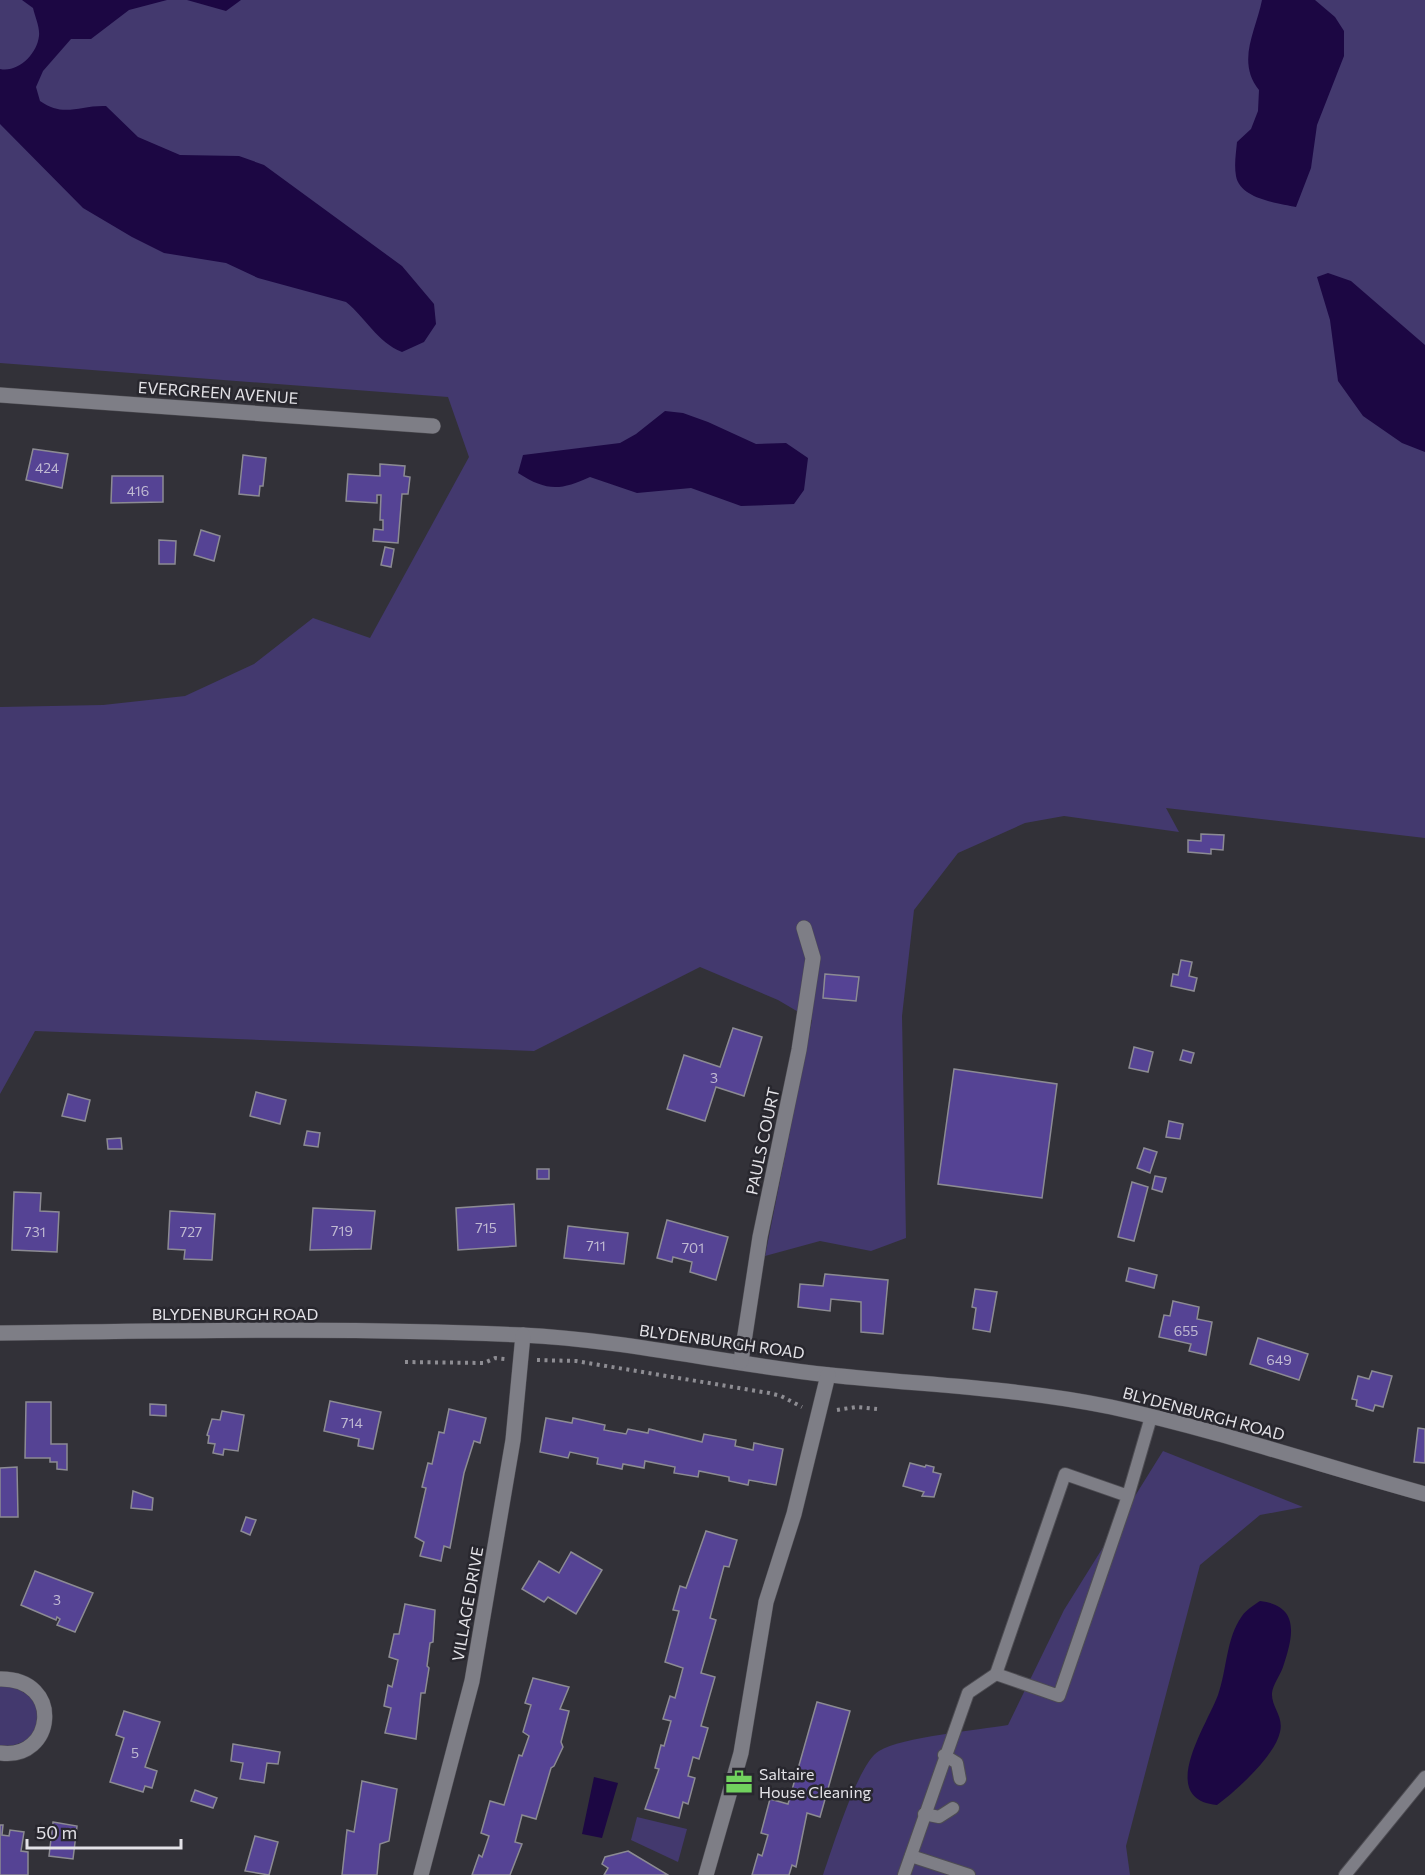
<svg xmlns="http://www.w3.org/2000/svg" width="1425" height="1875" font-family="Commissioner,sans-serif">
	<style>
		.green { fill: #43396e }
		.water { fill: #1c0743 }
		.building { fill: #554394; stroke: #8c8b93; stroke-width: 1.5 }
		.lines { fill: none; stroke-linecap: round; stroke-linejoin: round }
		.service-casing { stroke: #4e4d53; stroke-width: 14 }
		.minor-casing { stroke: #4e4d53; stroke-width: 16 }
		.path { stroke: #8e8d93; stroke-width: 4; stroke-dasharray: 3 4.5; stroke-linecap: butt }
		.service { stroke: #7e7e86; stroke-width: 12 }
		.minor { stroke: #7e7e86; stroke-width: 15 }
		.labels { text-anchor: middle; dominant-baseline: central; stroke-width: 5; stroke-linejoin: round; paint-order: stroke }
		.number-label { font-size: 14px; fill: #c0bad2 }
		.street-label { font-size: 16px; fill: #e3e2e7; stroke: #28272e }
		.poi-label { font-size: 16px; fill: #e3e2e7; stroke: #28272e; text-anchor: start }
	</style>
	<rect width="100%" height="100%" fill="#323138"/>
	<g class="green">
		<polygon points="0,0 1425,0 1425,838 1166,808 1179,832 1064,816 1025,823 958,853 914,910 902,1016 906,1238 871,1251 820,1241 765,1256 812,1020 778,1000 700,967 534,1051 35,1031 0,1094 0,707 103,705 185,696 254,664 313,618 370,638 469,457 448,397 0,363"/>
		<path d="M1163 1451 1303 1507 1260 1515 1200 1565 1126 1846 1130 1875H823C832 1850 858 1763 879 1751 902 1737 978 1730 1008 1725L1064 1610Z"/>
		<path d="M10 1683 36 1701C40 1733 33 1744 0 1747V1684Z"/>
		<polygon points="637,1817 687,1829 678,1862 631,1840"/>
	</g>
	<g class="water">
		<path d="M22 0H167L129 10 91 39H71L43 71 36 87 40 101C64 118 79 105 106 106L138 137 180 155 239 156 264 165 402 266 434 304 436 324 424 342 402 352C377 342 366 318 346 302L258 278 226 263 164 253 132 237 83 208 0 124V69C18 73 37 54 39 36 40 27 35 17 33 8Z"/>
		<polygon points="187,0 241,0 226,11"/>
		<path d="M1262 0H1315L1335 17 1344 31V56L1317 125 1311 168 1296 207C1278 203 1240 199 1236 176 1234 165 1236 153 1237 142L1251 129 1258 111 1259 90C1236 61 1256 31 1262 0Z"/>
		<polygon points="1328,273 1351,281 1425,345 1425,452 1402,443 1363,416 1338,381 1330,320 1317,277"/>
		<path d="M665 411 683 413 708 422 756 444 786 443 808 458 804 490 794 504 741 506 691 488 637 493 590 477C560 491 546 491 518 473L523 455 620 443 636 434Z"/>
		<path d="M1260 1601C1301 1606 1293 1637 1283 1667 1280 1676 1273 1684 1272 1693 1271 1707 1284 1716 1280 1732 1275 1756 1236 1791 1217 1805 1156 1799 1207 1725 1218 1695 1227 1670 1226 1638 1242 1616 1246 1610 1254 1605 1260 1601Z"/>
		<polygon points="594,1777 618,1783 602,1838 582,1834"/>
	</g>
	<g class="building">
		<polygon points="33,449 68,454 62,488 26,480"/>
		<polygon points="243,455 266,458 263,486 260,486 259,496 239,494"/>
		<polygon points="380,464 405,466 404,476 410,477 408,494 402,494 398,543 373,541 374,529 383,530 383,520 380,520 381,495 377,495 377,503 346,501 348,474 380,476"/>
		<polygon points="112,476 163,476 163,502 111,503"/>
		<polygon points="201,530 220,536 214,561 194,555"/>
		<polygon points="159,540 176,541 175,564 159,564"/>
		<polygon points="385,547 394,549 391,567 381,565"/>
		<polygon points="1201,834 1224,835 1223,850 1211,849 1211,854 1188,852 1188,840 1201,841"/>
		<polygon points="1181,960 1192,962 1189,976 1197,978 1194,991 1171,986 1173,974 1178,975"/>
		<polygon points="825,974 859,977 856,1001 823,998"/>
		<polygon points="733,1028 762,1037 744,1096 716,1087 705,1121 667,1109 684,1055 720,1067"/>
		<polygon points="1134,1047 1153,1052 1148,1072 1129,1068"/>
		<polygon points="1183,1050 1194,1053 1191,1063 1180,1060"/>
		<polygon points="954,1069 1057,1084 1042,1198 938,1184"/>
		<polygon points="256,1092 286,1100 280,1124 250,1116"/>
		<polygon points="68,1094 90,1100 85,1121 62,1116"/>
		<polygon points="1169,1121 1183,1124 1180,1139 1166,1137"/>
		<polygon points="307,1131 320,1133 318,1147 304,1145"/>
		<polygon points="121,1138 122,1149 108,1149 107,1139"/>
		<polygon points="1144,1148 1157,1152 1150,1173 1137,1168"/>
		<rect x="537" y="1169" width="12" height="10"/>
		<polygon points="1155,1176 1166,1178 1162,1192 1152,1189"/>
		<polygon points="1132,1182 1148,1187 1134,1241 1118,1237"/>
		<polygon points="14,1192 41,1193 40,1211 59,1212 57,1252 12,1250"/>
		<polygon points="514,1204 516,1246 458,1250 456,1208"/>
		<polygon points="313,1208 375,1211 371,1249 310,1250"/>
		<polygon points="170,1211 215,1214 212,1260 184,1259 185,1250 168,1249"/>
		<polygon points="667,1220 728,1237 716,1280 690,1272 692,1262 673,1257 672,1262 657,1258"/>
		<polygon points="568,1226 628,1233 624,1264 564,1258"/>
		<polygon points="1129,1268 1157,1275 1154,1288 1126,1281"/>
		<polygon points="825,1274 888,1280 883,1334 861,1332 861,1302 831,1299 830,1311 798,1307 800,1284 823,1286"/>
		<polygon points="975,1289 997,1292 990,1332 973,1329 976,1308 972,1307"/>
		<polygon points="1173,1301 1199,1307 1197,1319 1212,1322 1206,1355 1189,1351 1191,1344 1159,1337 1164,1315 1170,1316"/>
		<polygon points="1258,1338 1308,1354 1299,1380 1250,1364"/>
		<polygon points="1372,1371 1392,1376 1383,1407 1375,1405 1373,1411 1356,1406 1357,1400 1352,1399 1358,1376 1369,1379"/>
		<polygon points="330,1401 381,1412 373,1449 358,1446 359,1439 324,1431"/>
		<polygon points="26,1402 51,1402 51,1444 67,1444 67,1470 57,1469 57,1462 50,1462 50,1458 25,1458"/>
		<polygon points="150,1404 166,1405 166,1416 150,1415"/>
		<polygon points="449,1409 486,1418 480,1443 474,1441 464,1473 450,1548 444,1546 441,1561 420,1556 424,1542 415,1537 426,1488 422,1487 428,1463 432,1464 439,1432 444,1433"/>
		<polygon points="222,1411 244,1415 238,1451 224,1449 223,1455 213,1453 215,1444 208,1443 209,1436 207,1435 212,1419 220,1420"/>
		<polygon points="546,1418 572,1423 573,1418 605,1425 604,1430 626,1434 628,1429 648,1433 649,1429 702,1442 704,1434 736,1440 735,1446 753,1450 754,1443 783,1449 776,1485 749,1480 748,1485 729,1481 729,1477 699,1471 698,1477 674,1473 675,1467 645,1461 644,1468 623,1464 622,1469 597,1464 598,1458 570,1452 568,1458 540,1452"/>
		<polygon points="1418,1428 1425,1429 1425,1463 1414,1462"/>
		<polygon points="910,1463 925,1467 926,1465 934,1467 933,1472 941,1474 934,1497 922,1496 924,1492 903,1486"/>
		<polygon points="17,1467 18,1517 0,1517 0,1468"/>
		<polygon points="133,1491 153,1498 152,1510 131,1508"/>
		<polygon points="246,1517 256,1520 250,1535 241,1531"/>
		<polygon points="706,1531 737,1540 729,1567 724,1566 710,1618 716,1620 701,1673 715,1677 701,1726 708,1728 699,1759 693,1757 688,1776 695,1778 688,1804 683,1802 679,1818 645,1809 659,1769 655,1768 661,1745 664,1746 671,1721 663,1719 670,1696 675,1698 683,1668 665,1662 679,1611 673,1610 680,1586 686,1588"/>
		<polygon points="571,1552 602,1570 576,1614 548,1597 544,1602 522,1589 539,1561 559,1573"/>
		<polygon points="35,1571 93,1593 75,1632 57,1625 60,1619 57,1617 56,1620 21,1605"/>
		<polygon points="405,1604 435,1610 433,1642 430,1643 427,1666 429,1668 425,1693 421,1693 416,1739 385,1733 391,1708 384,1706 388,1685 392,1687 398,1660 389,1657 394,1634 399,1634"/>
		<polygon points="533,1678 569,1687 560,1709 569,1711 561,1742 563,1747 554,1766 551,1768 536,1819 522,1815 515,1842 522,1844 510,1875 472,1875 479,1855 482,1857 489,1836 481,1833 490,1801 504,1805 519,1755 522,1756 529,1736 523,1732 531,1705 525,1703"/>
		<polygon points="817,1702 850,1711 820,1817 807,1813 796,1867 792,1865 789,1875 752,1875 758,1854 762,1856 768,1835 761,1833 770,1799 788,1804"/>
		<polygon points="124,1711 160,1722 145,1767 157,1771 152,1788 145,1786 143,1792 110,1782 124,1738 116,1735"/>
		<polygon points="233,1744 280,1752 278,1764 267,1763 264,1783 240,1779 243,1763 231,1761"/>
		<polygon points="362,1781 397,1789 389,1841 380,1844 377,1875 342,1875 347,1830 354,1832"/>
		<polygon points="195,1790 217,1798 213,1808 191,1801"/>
		<polygon points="53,1822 77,1826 73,1859 49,1856"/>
		<polygon points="0,1825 3,1825 2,1835 9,1836 10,1830 24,1832 21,1851 28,1852 28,1875 0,1875"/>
		<polygon points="255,1836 278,1842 269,1875 245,1871"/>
		<polygon points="628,1851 668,1875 604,1875 608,1868 602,1864 605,1857"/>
	</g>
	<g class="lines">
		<defs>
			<g id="service">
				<polyline points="1128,1496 1059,1696 996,1674 1065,1474 1128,1496 1151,1417"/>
				<polyline points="944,1755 957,1763 960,1779"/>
				<polyline points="924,1814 939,1817 953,1808"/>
				<polyline points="911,1856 969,1875"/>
				<polyline points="904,1875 968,1693 996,1674"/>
				<polyline points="1345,1875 1425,1777"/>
			</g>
			<g id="minor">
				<polyline points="0,395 433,426"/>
				<path d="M0 1333C174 1331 348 1327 522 1335 625 1340 727 1364 830 1375 924 1385 1019 1388 1111 1407 1217 1430 1320 1465 1425 1494"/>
				<polyline points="741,1361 760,1237 799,1050 813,958 804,928"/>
				<path d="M0 1679C64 1678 55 1761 0 1753"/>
				<polyline points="421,1875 472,1681 513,1440 523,1335"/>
				<polyline points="706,1875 741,1753 766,1602 794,1514 828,1375"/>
			</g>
		</defs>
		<use href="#service" class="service-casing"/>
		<use href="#minor" class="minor-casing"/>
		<g class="path">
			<polyline points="537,1360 576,1361 769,1393 781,1396 802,1407"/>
			<polyline points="405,1362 484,1363 495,1358 505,1359"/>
			<polyline points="837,1410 856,1407 877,1409"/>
		</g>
		<use href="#service" class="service"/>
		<use href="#minor" class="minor"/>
	</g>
	<defs>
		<symbol id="office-bare" viewBox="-9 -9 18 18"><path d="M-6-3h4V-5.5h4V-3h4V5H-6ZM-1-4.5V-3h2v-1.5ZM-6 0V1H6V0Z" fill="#71d25e" stroke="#28272e" stroke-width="2.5" paint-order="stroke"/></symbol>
	</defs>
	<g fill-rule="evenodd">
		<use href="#office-bare" x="720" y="1763" width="38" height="38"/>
	</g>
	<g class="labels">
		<g class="number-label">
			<text x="47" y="467">424</text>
			<text x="138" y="490">416</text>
			<text x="714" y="1077">3</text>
			<text x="486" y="1227">715</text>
			<text x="342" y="1230">719</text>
			<text x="35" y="1231">731</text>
			<text x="191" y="1231">727</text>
			<text x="596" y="1245">711</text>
			<text x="693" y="1247">701</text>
			<text x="1186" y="1330">655</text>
			<text x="1279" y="1359">649</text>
			<text x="352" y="1422">714</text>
			<text x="57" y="1599">3</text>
			<text x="135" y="1752">5</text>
		</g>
		<g class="street-label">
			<text transform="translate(218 392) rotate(4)">EVERGREEN AVENUE</text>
			<text transform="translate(762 1141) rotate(-78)">PAULS COURT</text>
			<text x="235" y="1313">BLYDENBURGH ROAD</text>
			<text transform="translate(722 1341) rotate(8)">BLYDENBURGH ROAD</text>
			<text transform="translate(1204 1413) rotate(15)">BLYDENBURGH ROAD</text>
			<text transform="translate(467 1604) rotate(-80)">VILLAGE DRIVE</text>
		</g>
		<g class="poi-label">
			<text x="759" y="1773">Saltaire<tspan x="759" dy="18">House Cleaning</tspan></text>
		</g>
	</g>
	<path d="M27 1839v9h154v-9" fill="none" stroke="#e3e2e7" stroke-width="3"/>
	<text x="36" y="1839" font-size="18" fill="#e3e2e7" stroke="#28272e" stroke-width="4.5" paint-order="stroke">50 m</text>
</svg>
